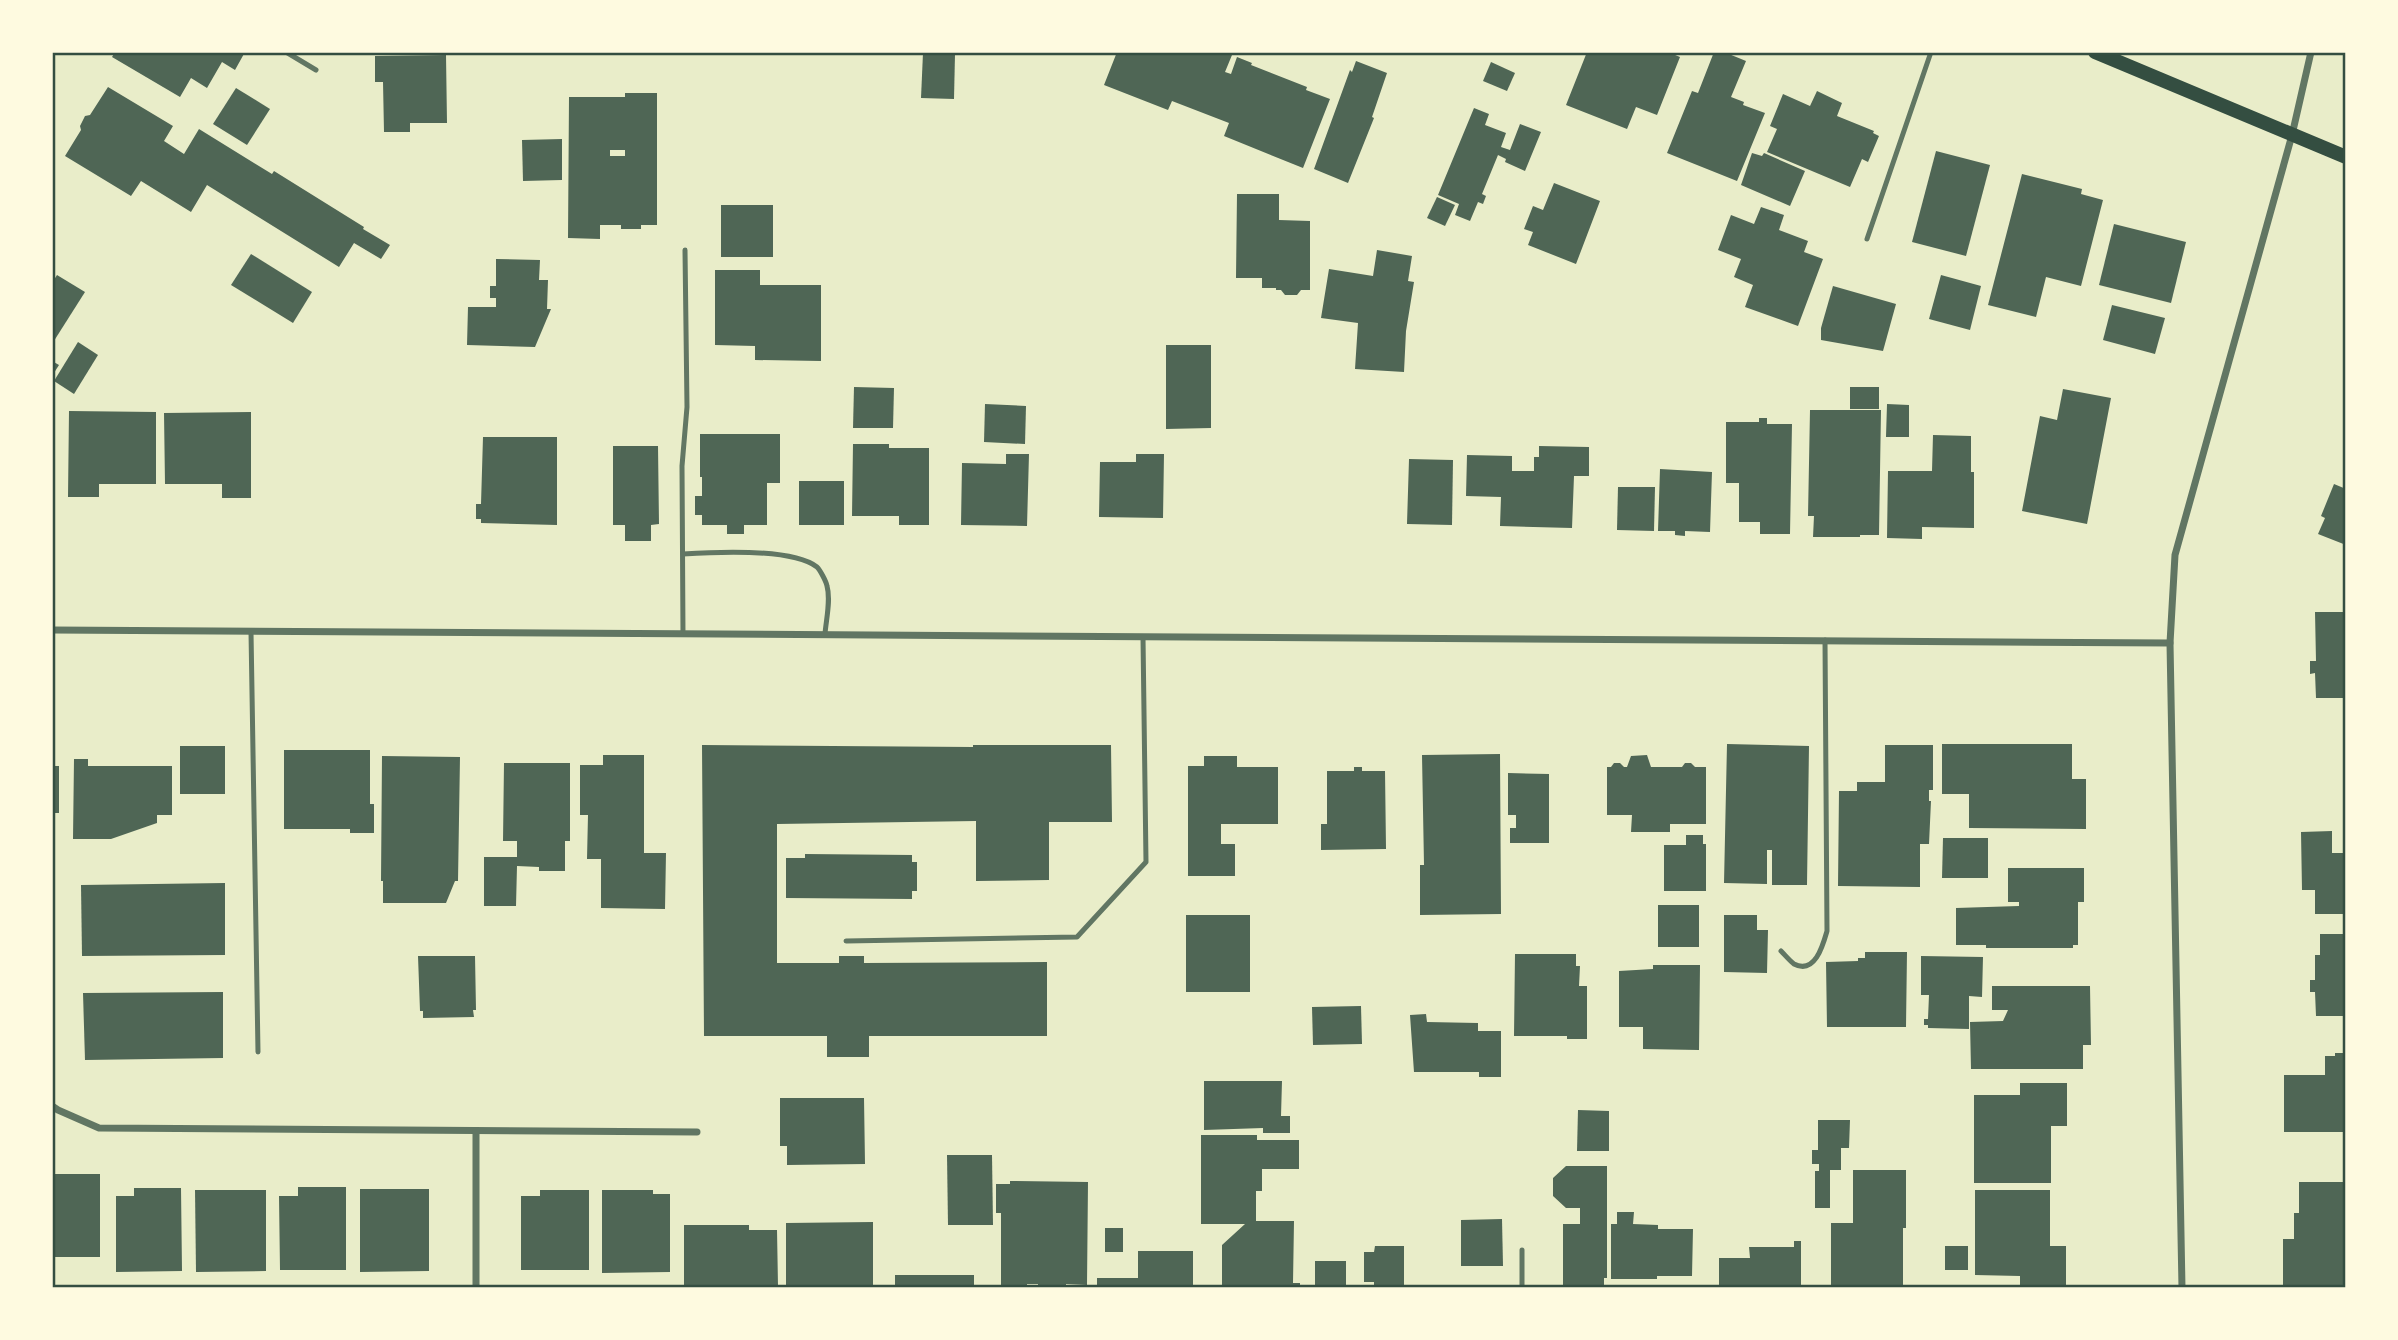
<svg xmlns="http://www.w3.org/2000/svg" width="2398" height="1340" font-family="'Public Sans',sans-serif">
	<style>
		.building { fill: #4f6655; fill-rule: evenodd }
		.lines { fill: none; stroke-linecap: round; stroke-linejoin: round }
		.service { stroke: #617663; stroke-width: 5 }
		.minor { stroke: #617663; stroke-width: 7 }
		.secondary { stroke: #344e41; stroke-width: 14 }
		.neatline { fill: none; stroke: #344e41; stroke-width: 2.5 }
	</style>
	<rect width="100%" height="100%" fill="#e9edc9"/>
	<g class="building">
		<polygon points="115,52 245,52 235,70 222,62 207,88 191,78 180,97 112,57"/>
		<polygon points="1117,52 1224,52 1232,55 1225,72 1231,74 1237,57 1252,63 1251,65 1307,87 1306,90 1330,99 1303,168 1224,136 1229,123 1172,101 1168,110 1104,85"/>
		<polygon points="1587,52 1668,52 1680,57 1657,115 1636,107 1627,129 1566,105"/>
		<polygon points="1714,52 1724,52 1746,61 1731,97 1744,102 1743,105 1765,113 1737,181 1667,153 1692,91 1698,93"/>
		<polygon points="923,53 955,54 954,99 921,98"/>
		<polygon points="446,55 447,123 410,123 410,132 384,132 383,82 375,82 375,56"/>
		<polygon points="1356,61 1387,73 1372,117 1374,118 1348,183 1314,169 1350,70 1352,72"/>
		<polygon points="1491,62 1515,73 1507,91 1483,81"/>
		<polygon points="108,87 173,126 164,141 184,154 199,129 272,174 274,171 364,227 363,229 390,245 381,259 354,243 339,267 207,185 191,212 141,181 131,196 65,156 81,130 80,126 85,116 90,115"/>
		<polygon points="236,88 270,109 247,145 213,124"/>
		<polygon points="1817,91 1842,103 1837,116 1874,131 1873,133 1879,136 1868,162 1862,159 1850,187 1767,152 1777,129 1770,126 1783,94 1810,106"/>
		<path d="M625 93H657V225H641V229H621V225H600V239L568 238 569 97H625ZM610 150H625V156H610Z"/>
		<polygon points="1474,108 1489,114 1485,125 1506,133 1501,147 1510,150 1520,124 1541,132 1525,171 1505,162 1506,159 1498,155 1482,194 1486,196 1483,204 1478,202 1470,221 1455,215 1459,204 1438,195"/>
		<polygon points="562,139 562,180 523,181 522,140"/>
		<polygon points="1936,151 1990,165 1966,256 1912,242"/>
		<polygon points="1752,153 1762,156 1764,153 1805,171 1790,206 1741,185"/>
		<polygon points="2022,174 2082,189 2081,194 2103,200 2081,286 2046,277 2036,317 1988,305"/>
		<polygon points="1554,183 1600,201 1576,264 1528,245 1533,232 1524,229 1533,206 1543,210"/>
		<polygon points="1237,194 1279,194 1279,220 1310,221 1310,290 1301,290 1297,295 1285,295 1281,290 1276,290 1276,288 1262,288 1262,278 1236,278"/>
		<polygon points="1437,197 1455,205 1445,226 1427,218"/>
		<rect x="721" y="205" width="52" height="52"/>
		<polygon points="1761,207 1784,215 1779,230 1808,241 1804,252 1823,259 1798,326 1745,307 1753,285 1734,277 1741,259 1718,250 1731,215 1754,224"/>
		<polygon points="2114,224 2186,242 2171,303 2099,285"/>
		<polygon points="1377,250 1412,256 1408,281 1414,282 1406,331 1404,372 1355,369 1358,323 1321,318 1329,269 1373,276"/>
		<polygon points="251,254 312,292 293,323 231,285"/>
		<polygon points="496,259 540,260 539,280 548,280 547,309 551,309 535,347 467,345 468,307 496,307 496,298 490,298 490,286 496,286"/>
		<polygon points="715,270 760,270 760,285 821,285 821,361 755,360 755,346 715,345"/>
		<polygon points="57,275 85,292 52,344 52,283"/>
		<polygon points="1941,275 1981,286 1970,330 1929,319"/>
		<polygon points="1833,286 1896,304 1883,351 1821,340 1821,328"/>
		<polygon points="2112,305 2165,318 2155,354 2103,340"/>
		<polygon points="78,342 98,355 74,394 54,381"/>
		<polygon points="1166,345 1211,345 1211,428 1166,429"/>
		<polygon points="52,361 59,365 52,376"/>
		<polygon points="854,387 894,388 893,428 853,428"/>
		<rect x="1850" y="387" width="29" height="22"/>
		<polygon points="2063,389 2111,398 2087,524 2022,511 2040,416 2057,420"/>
		<polygon points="985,404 1026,406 1025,444 984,442"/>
		<polygon points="1887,404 1909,405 1909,437 1886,437"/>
		<polygon points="1810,410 1881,410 1879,535 1860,535 1860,537 1813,537 1814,516 1808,516"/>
		<polygon points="69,411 156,412 156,484 99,484 99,497 68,497"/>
		<polygon points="251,412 251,498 222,498 222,484 165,484 164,413"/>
		<polygon points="1759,418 1767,418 1767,424 1792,424 1790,534 1760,534 1760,522 1739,522 1739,483 1726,483 1726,422 1759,422"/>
		<polygon points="700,434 780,434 780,483 767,483 767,525 744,525 744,534 727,534 727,525 702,525 702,515 695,515 695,496 702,496 702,477 700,477"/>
		<polygon points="1933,435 1971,436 1971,472 1974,472 1974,528 1922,527 1922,539 1887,538 1888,471 1932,471"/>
		<polygon points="483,437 557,437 557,525 481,523 481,519 476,519 476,504 481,504"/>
		<polygon points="853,444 889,444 889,448 929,448 929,525 899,525 899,516 852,516"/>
		<polygon points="613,446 658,446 659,524 651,525 651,541 625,541 625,525 613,525"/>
		<polygon points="1539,446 1589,447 1589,476 1574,476 1572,528 1500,526 1501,497 1466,496 1467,455 1512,456 1512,471 1534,471 1534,457 1539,457"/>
		<polygon points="1006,454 1029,454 1027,526 961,525 962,463 1006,464"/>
		<polygon points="1136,454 1164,454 1163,518 1099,517 1100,462 1136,462"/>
		<polygon points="1409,459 1453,460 1452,525 1407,524"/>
		<polygon points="1660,469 1712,472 1710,532 1685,531 1685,536 1675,535 1675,531 1658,531"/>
		<rect x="799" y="481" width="45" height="44"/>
		<polygon points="2334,484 2346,489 2346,545 2318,534 2325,518 2321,516"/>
		<polygon points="1618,487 1655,487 1654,531 1617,530"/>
		<polygon points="2315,612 2346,612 2346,698 2316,698 2315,673 2310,674 2310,661 2316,661"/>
		<polygon points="1727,744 1809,746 1807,885 1772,885 1772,850 1767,850 1767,884 1724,883"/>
		<polygon points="1942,744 2072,744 2072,779 2086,779 2086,829 1969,828 1969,794 1942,794"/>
		<polygon points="702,745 973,747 973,745 1111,745 1112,822 1049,822 1049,880 976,881 976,821 777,824 777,963 839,963 839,956 864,956 864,963 1047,962 1047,1036 869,1036 869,1057 827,1057 827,1036 704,1036"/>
		<polygon points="1885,745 1933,745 1933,790 1929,790 1929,801 1931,801 1929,844 1920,844 1920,887 1838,886 1839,791 1857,791 1857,782 1885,782"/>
		<rect x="180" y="746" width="45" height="48"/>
		<polygon points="284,750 370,750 370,804 374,804 374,833 350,833 350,829 284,829"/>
		<polygon points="1500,754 1501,914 1420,915 1420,865 1424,865 1422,755"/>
		<polygon points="603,755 644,755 644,853 666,853 665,909 601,908 601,859 587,859 588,815 580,815 580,765 603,765"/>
		<polygon points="1647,755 1651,767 1682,767 1685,763 1691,763 1695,767 1706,767 1706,824 1670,824 1670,832 1631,832 1632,815 1607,815 1607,767 1611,767 1614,763 1620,763 1624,767 1627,767 1631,756"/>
		<polygon points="382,756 460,757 458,881 455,881 446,903 383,903 383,881 381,881"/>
		<polygon points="1204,756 1237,756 1237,767 1278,767 1278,824 1221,824 1221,844 1235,844 1235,876 1188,876 1188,766 1204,766"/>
		<polygon points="74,759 88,759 88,766 172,766 172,815 157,815 157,823 111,839 73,839"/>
		<polygon points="504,763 570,763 570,841 565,841 565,871 539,871 539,867 517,866 516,906 484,906 484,857 517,857 517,841 503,841"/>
		<rect x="52" y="766" width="7" height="47"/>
		<polygon points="1354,767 1362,767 1362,771 1385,771 1386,849 1321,850 1321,824 1327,824 1327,771 1354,771"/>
		<polygon points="1508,773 1549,774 1549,843 1510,843 1510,828 1516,828 1516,815 1508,815"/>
		<polygon points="2332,831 2332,853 2346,853 2346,914 2315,914 2315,890 2302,890 2301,832"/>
		<polygon points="1686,835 1703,835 1703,844 1706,844 1706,891 1664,891 1664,845 1686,845"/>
		<polygon points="1943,838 1988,838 1988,878 1942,878"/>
		<polygon points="805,854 912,855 912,862 917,862 917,891 912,891 912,899 786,898 786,858 805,858"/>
		<polygon points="2008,868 2084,868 2084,902 2078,902 2078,945 2073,945 2073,948 1986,948 1986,945 1956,945 1956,908 2019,906 2019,902 2008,902"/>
		<polygon points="225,883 225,955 82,956 81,885"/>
		<rect x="1658" y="905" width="41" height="42"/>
		<rect x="1186" y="915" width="64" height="77"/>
		<polygon points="1724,915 1757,915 1757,930 1768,930 1767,973 1724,972"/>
		<polygon points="2320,934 2346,934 2346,1016 2316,1016 2315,992 2310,992 2310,980 2315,980 2315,955 2320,955"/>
		<polygon points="1865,952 1907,952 1906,1027 1827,1027 1826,962 1858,961 1858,958 1865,958"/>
		<polygon points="1515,954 1576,954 1576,966 1580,966 1579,986 1587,986 1587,1039 1567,1039 1567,1036 1514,1036"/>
		<rect x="52" y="956" width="3" height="41"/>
		<polygon points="418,956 475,956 476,1010 473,1010 474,1017 423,1018 423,1011 420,1011"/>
		<polygon points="1921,956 1983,957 1982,997 1969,996 1969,1029 1928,1028 1928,1025 1924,1025 1924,1019 1928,1019 1929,995 1921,995"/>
		<polygon points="1653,965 1700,965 1699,1050 1643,1049 1643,1027 1619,1027 1619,971 1653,969"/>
		<polygon points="1992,986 2090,986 2091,1045 2083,1045 2083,1069 1971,1069 1970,1022 2003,1021 2008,1010 1992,1010"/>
		<polygon points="223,992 223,1058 85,1060 83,993"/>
		<polygon points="1361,1006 1362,1044 1313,1045 1312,1007"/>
		<polygon points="1426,1014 1427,1022 1478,1023 1478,1031 1501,1031 1501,1077 1479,1077 1479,1072 1414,1072 1410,1015"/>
		<polygon points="2335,1053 2346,1053 2346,1132 2284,1132 2284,1075 2325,1075 2325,1056 2335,1056"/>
		<polygon points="1204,1081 1282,1081 1281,1116 1290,1116 1290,1133 1263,1133 1263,1128 1204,1130"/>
		<polygon points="2020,1083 2067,1083 2067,1126 2051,1126 2051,1183 1974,1183 1974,1095 2020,1095"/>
		<polygon points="780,1098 864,1098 865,1164 787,1165 787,1146 780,1146"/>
		<polygon points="1578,1110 1609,1111 1609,1151 1577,1151"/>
		<polygon points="1818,1120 1850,1120 1849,1148 1841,1148 1841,1170 1830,1170 1830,1208 1815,1208 1815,1171 1819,1171 1819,1164 1812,1164 1812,1150 1818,1150"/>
		<polygon points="1201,1135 1257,1135 1257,1140 1299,1140 1299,1169 1262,1169 1262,1191 1256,1191 1256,1221 1294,1221 1293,1283 1300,1283 1300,1288 1222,1288 1222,1245 1245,1224 1201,1224"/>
		<polygon points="947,1155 992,1155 993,1225 948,1225"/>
		<polygon points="1566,1166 1607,1166 1607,1278 1604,1278 1604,1286 1563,1286 1563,1224 1580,1224 1580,1208 1566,1208 1553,1196 1553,1178"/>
		<polygon points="1853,1170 1906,1170 1906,1228 1903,1228 1903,1288 1831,1286 1831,1223 1853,1223"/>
		<rect x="52" y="1174" width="48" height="83"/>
		<polygon points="1010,1181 1088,1182 1087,1285 1066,1284 1066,1288 1038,1288 1038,1284 1027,1284 1027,1287 1001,1287 1001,1213 996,1213 996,1184 1010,1184"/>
		<polygon points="2299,1182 2346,1182 2346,1288 2283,1288 2283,1239 2294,1239 2294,1213 2299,1213"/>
		<polygon points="298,1187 346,1187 346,1270 280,1270 279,1196 298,1196"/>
		<polygon points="134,1188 181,1188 182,1271 116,1272 116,1196 134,1196"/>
		<polygon points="360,1189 429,1189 429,1271 360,1272"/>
		<polygon points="195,1190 266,1190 266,1271 196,1272"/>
		<polygon points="540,1190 589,1190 589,1270 521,1270 521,1196 540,1196"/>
		<polygon points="602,1190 653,1190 653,1194 670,1194 670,1272 602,1273"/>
		<polygon points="1975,1190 2050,1190 2050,1246 2066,1246 2066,1287 2020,1287 2020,1276 1975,1275"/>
		<polygon points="1617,1212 1634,1212 1633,1224 1658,1225 1658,1229 1693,1229 1692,1276 1657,1276 1657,1279 1611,1279 1611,1224 1617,1224"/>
		<polygon points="1502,1219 1503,1266 1461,1266 1461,1220"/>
		<polygon points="873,1222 873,1286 786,1287 786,1223"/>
		<polygon points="684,1225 749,1225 749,1230 777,1230 778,1286 684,1287"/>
		<rect x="1105" y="1228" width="18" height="24"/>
		<polygon points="1794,1241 1801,1241 1801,1288 1719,1288 1719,1258 1750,1258 1749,1247 1794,1247"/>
		<polygon points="1375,1246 1404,1246 1404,1288 1374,1287 1374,1282 1364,1282 1364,1252 1374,1252"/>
		<rect x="1945" y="1246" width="23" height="24"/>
		<polygon points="1138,1251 1193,1251 1193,1288 1097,1288 1097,1278 1138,1278"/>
		<rect x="1315" y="1261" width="31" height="27"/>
		<rect x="895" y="1275" width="79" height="13"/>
	</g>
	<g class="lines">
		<g class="service">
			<polyline points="286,52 316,70"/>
			<polyline points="1867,239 1931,52"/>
			<path d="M683 554C714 552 792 548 817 567 820 570 826 581 827 586 831 600 826 620 825 634"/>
			<polyline points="251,632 258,1052"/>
			<polyline points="683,634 682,466 687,407 685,250"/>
			<polyline points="846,941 1077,937 1146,862 1143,637"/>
			<path d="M1781 951C1785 955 1790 961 1794 964 1815 975 1823 945 1827 931L1825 640"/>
			<polyline points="1522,1250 1522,1288"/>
		</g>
		<g class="minor">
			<polyline points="52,630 2170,643"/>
			<polyline points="52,1106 58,1110 99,1128 697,1132"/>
			<polyline points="476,1131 476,1288"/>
			<polyline points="2182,1288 2170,643 2175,555 2292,135 2311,52"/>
		</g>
		<polyline class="secondary" points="2095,52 2346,157"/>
	</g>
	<rect width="2398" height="1340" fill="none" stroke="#fefae0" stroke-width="108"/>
	<rect x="54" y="54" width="2290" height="1232" class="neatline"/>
</svg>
